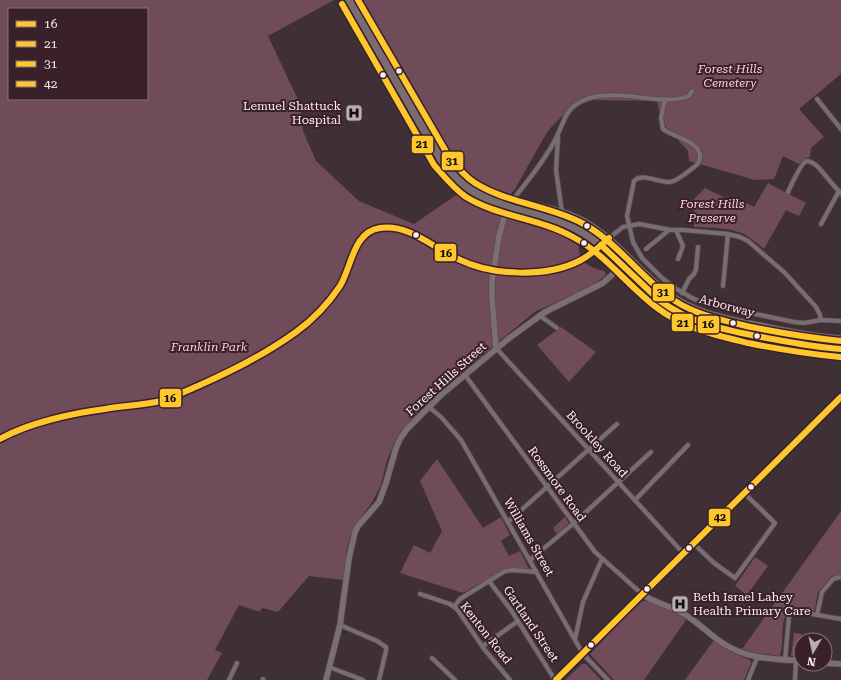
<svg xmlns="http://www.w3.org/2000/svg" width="841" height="680" font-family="'Roboto Serif',serif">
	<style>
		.green { fill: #704b59; fill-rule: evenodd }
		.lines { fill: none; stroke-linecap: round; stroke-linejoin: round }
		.street-casing { stroke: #594c51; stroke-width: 5.5 }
		.secondary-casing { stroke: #594c51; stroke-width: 7 }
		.primary-casing { stroke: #594c51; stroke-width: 8 }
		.highway-casing { stroke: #594c51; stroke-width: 8 }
		.street { stroke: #796c72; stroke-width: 4 }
		.secondary { stroke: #7c6f74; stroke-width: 5.5 }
		.primary { stroke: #76686d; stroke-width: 6 }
		.highway { stroke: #7b6c72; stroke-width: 7 }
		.secondary-bridge-casing { stroke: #594c51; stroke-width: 7; stroke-linecap: butt }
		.secondary-bridge { stroke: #7c6f74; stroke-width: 5.5 }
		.bus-1-casing { stroke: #3a202b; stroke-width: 9 }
		.bus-2-casing { stroke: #3a202b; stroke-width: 9 }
		.bus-3-casing { stroke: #3a202b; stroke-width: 9 }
		.bus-4-casing { stroke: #3a202b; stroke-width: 9 }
		.bus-1 { stroke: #ffc72c; stroke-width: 6 }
		.bus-2 { stroke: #ffc72c; stroke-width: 6 }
		.bus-3 { stroke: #ffc72c; stroke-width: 6 }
		.bus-4 { stroke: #ffc72c; stroke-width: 6 }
		.bus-dot { fill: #fdeef3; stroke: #3a202b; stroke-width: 1.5 }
		.labels { text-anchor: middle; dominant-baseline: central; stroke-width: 4; stroke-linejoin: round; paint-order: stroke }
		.park-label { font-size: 12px; font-style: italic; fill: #f9cfde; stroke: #3a202b }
		.poi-label { font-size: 12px; fill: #fdeef3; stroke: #3a202b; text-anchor: end }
		.street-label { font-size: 12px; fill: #fdeef3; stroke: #3a202b }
		.line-badge { stroke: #3a202b; stroke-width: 1.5 }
		.pale-badge-label { font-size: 11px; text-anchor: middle; font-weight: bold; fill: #111 }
	</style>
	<rect width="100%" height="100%" fill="#3f3036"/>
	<g class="green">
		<path d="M0 0H334L268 36 300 104 303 131 316 161 359 201 414 224 462 191C476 197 489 204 502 208 524 214 549 217 570 228 589 238 564 262 604 271L606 273 604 277 588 288 536 311 431 397 416 414 397 437 387 460 381 485 372 502 352 531 347 548 343 580 309 576 278 612 262 608 260 612 239 605 215 650 222 653 207 680H0ZM9 9H147V99H9Z"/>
		<path d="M361 0H841V74L799 109 824 137 811 148 810 157 806 158 799 164 783 156 774 179 755 180 689 161 688 151 662 122 657 101 592 100 575 104 552 126 546 134 515 189 510 195 508 196C485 186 471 178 455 159L400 64 386 43Z"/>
		<path d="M768 183 806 203 799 216 786 210 764 249C758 244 752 239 746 235 731 227 710 228 694 227V210L684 209 705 188 731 201 734 197 754 207Z"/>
		<polygon points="561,327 596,352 569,382 537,345"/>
		<polygon points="437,459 483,528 501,517 510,535 501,541 509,556 520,551 529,569 508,568 498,573 463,593 400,573 414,545 430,553 442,531 420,481"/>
		<path d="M841 511V575L832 576 818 592 815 609 813 611 791 608C778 619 785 641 780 656L756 653 742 649Z"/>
		<polygon points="565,517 569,523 557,534 553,528"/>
		<polygon points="755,557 768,566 747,595 735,586"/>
		<polygon points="640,601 647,601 675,611 686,620 644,680 614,680 590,654"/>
		<polygon points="794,633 802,634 800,652 796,651 795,657 791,656"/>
		<polygon points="714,640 727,650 750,660 751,663 744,680 685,680"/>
		<polygon points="582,664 586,664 601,680 565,680"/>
	</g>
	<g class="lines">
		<defs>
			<g id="street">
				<path d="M665 99 661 118 663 129C673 137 701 141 700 157 700 162 697 165 694 167 687 172 678 181 670 182 659 183 642 172 634 181L627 216 633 242 642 258 662 278 678 290 694 299 707 304 794 322 804 323 821 320 841 321"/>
				<polyline points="817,99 841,129"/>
				<polyline points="558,137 556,170 562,212"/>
				<path d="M788 192C791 186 801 162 807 161 812 161 816 165 819 168L841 194"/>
				<path d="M512 201C524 185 538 169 548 152 556 141 560 128 566 116 578 94 607 94 629 96 646 98 674 103 689 96L692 91"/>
				<polyline points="821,224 839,191"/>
				<polyline points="676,230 683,246 678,259"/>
				<polyline points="609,238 623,227 639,224 671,230 683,230 728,234 740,237 748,241 784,272 816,307 820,315 821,320"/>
				<polyline points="646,249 669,230"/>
				<polyline points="723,286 728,234"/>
				<polyline points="682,293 689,279 694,274 696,269 698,247"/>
				<polyline points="539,315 557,328"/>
				<polyline points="496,348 684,554"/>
				<polyline points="465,375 595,552 643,595"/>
				<polyline points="429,407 441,417 461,440 583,654 608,680"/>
				<polyline points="635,500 688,445"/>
				<polyline points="508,522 617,424"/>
				<polyline points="694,544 714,563 735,578 775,523 744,493"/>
				<polyline points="530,560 574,523 651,452"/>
				<polyline points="489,581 511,610 555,680"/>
				<polyline points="420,594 450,604 457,609 484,649 510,680"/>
				<polyline points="454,607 460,599 505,571 514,570 536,572"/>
				<polyline points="817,615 822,592 833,579 841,577"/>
				<polyline points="340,625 377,641 386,647 386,651 379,680"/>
				<polyline points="575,639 583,602 602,559"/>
				<polyline points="483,646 518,621"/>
				<polyline points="432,658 455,680"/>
				<polyline points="785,660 789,616 791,613 795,611 841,619"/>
				<polyline points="329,667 363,680"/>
				<polyline points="229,680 237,663"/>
				<polyline points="263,680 263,679"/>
				<polyline points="748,680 757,658"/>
				<polyline points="795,680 796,661"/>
			</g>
			<g id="secondary">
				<path d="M504 271C530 273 562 272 585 258 594 253 601 245 609 238"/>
				<polyline points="496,348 492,298 492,281 499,236 506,211 510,203"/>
				<path d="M0 439C16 429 33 425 51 421 77 414 102 409 128 405 137 404 146 404 155 402 170 399 183 392 197 386 223 375 248 362 272 347 300 330 325 310 342 281 351 265 354 235 374 229 401 220 434 247 457 259 465 263 474 265 483 267"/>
				<path d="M643 595C655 603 671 606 684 614 699 623 710 635 724 644 747 659 774 659 801 661"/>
				<polyline points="825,663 841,664"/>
				<polyline points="326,680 340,625 349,558 355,532 358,526 379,502 386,483 396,448 400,439 407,429 441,395 508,339 545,312 603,283 623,265"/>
			</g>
			<polyline id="primary" points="556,680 841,397"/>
			<g id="highway">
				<path d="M349 0 441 160C476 213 526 203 576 229 610 247 631 278 661 301 690 324 725 329 760 337 787 342 814 347 841 349"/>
				<path d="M355 0 447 159C482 211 530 196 579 219 614 237 636 269 667 293 694 314 727 319 760 326 787 332 814 337 841 339"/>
			</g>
		</defs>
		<use href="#street" class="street-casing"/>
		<use href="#secondary" class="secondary-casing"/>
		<use href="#primary" class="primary-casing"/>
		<use href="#highway" class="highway-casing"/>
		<use href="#street" class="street"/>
		<use href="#secondary" class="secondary"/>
		<use href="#primary" class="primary"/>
		<use href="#highway" class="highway"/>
		<defs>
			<polyline id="secondary-bridge" points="483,267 504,271"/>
		</defs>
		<use href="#secondary-bridge" class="secondary-bridge-casing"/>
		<use href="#secondary-bridge" class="secondary-bridge"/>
		<defs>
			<g id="bus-1">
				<path d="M601 245 659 300C688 322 721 329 756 336 784 341 812 347 841 349"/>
				<path d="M0 439C28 423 73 413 105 409 124 406 143 405 161 401 175 397 188 390 200 385 234 370 267 353 296 332 314 319 328 304 340 286 352 266 353 232 380 228 410 224 433 248 458 259 492 276 547 278 581 260 592 254 600 246 609 238"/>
			</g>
			<path id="bus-2" d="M342 4 434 165C444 176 453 188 466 197 499 217 539 218 573 237 605 254 627 285 656 307 683 328 715 335 748 343 778 349 809 354 840 357"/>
			<path id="bus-3" d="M358 0 448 155C456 166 464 176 475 183 507 203 546 205 580 222 613 239 636 271 665 294 690 314 721 320 751 327 781 333 811 338 841 341"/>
			<polyline id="bus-4" points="556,680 841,397"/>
		</defs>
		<use href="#bus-1" class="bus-1-casing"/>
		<use href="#bus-2" class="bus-2-casing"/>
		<use href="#bus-3" class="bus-3-casing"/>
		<use href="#bus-4" class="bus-4-casing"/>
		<use href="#bus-1" class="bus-1"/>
		<use href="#bus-2" class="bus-2"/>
		<use href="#bus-3" class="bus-3"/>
		<use href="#bus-4" class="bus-4"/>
	</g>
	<defs>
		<symbol id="hospital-square" viewBox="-11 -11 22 22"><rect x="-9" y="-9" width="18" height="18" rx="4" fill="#baacb1" stroke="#3a202b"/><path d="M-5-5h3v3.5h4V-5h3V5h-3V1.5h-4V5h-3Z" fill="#111"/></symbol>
	</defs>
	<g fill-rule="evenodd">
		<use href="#hospital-square" x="344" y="103" width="20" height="20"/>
		<use href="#hospital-square" x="670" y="594" width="20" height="20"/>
	</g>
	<g class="bus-dot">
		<circle cx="399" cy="71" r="3.5"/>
		<circle cx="383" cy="75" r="3.5"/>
		<circle cx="587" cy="226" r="3.5"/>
		<circle cx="416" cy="235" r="3.5"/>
		<circle cx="584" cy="243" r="3.5"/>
		<circle cx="733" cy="323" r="3.5"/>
		<circle cx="757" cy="336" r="3.5"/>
		<circle cx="751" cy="487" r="3.5"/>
		<circle cx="689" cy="548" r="3.5"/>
		<circle cx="647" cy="589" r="3.5"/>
		<circle cx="591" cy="645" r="3.5"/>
	</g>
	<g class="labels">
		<g class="park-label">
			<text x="730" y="69">Forest Hills<tspan x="730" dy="14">Cemetery</tspan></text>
			<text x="712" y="204">Forest Hills<tspan x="712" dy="14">Preserve</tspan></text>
			<text x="209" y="347">Franklin Park</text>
		</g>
		<g class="poi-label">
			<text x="341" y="106">Lemuel Shattuck<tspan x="341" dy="14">Hospital</tspan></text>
			<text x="693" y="597" text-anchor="start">Beth Israel Lahey<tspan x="693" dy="14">Health Primary Care</tspan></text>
		</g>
		<g class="street-label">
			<text transform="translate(727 306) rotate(15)">Arborway</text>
			<text transform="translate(446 379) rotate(-42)">Forest Hills Street</text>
			<text transform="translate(597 444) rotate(48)">Brookley Road</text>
			<text transform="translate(557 484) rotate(54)">Rossmore Road</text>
			<text transform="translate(529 537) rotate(60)">Williams Street</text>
			<text transform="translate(531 624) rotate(56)">Gartland Street</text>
			<text transform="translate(486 633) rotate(52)">Kenton Road</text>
		</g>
	</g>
	<g class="line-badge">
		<rect x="411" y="135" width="23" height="19" rx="4" fill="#ffc72c"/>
		<rect x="441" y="151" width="23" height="20" rx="4" fill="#ffc72c"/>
		<rect x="434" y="243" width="23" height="19" rx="4" fill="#ffc72c"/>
		<rect x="652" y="283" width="23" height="19" rx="4" fill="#ffc72c"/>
		<rect x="671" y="313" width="23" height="19" rx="4" fill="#ffc72c"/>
		<rect x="697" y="315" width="23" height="19" rx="4" fill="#ffc72c"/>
		<rect x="159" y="388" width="23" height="20" rx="4" fill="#ffc72c"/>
		<rect x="708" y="508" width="23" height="19" rx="4" fill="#ffc72c"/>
	</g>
	<g class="pale-badge-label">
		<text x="422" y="148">21</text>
		<text x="452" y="165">31</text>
		<text x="446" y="257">16</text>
		<text x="663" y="296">31</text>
		<text x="683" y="327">21</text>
		<text x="708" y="328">16</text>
		<text x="170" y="402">16</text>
		<text x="720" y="521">42</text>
	</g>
	<rect x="8" y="8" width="140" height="92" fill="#3a202b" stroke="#88727b"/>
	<rect x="16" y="21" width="20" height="6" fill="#ffc72c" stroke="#88727b"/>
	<text x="44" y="28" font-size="12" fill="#fdeef3">16</text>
	<rect x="16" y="41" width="20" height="6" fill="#ffc72c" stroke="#88727b"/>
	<text x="44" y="48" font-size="12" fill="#fdeef3">21</text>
	<rect x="16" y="61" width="20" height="6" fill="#ffc72c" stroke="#88727b"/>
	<text x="44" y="68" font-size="12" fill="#fdeef3">31</text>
	<rect x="16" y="81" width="20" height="6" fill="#ffc72c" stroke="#88727b"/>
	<text x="44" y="88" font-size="12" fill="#fdeef3">42</text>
	<g transform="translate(813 652) rotate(189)"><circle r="19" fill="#3a202b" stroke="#88727b"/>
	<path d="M0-3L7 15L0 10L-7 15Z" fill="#baacb1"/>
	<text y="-6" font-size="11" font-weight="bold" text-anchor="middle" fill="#fdeef3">N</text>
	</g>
</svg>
